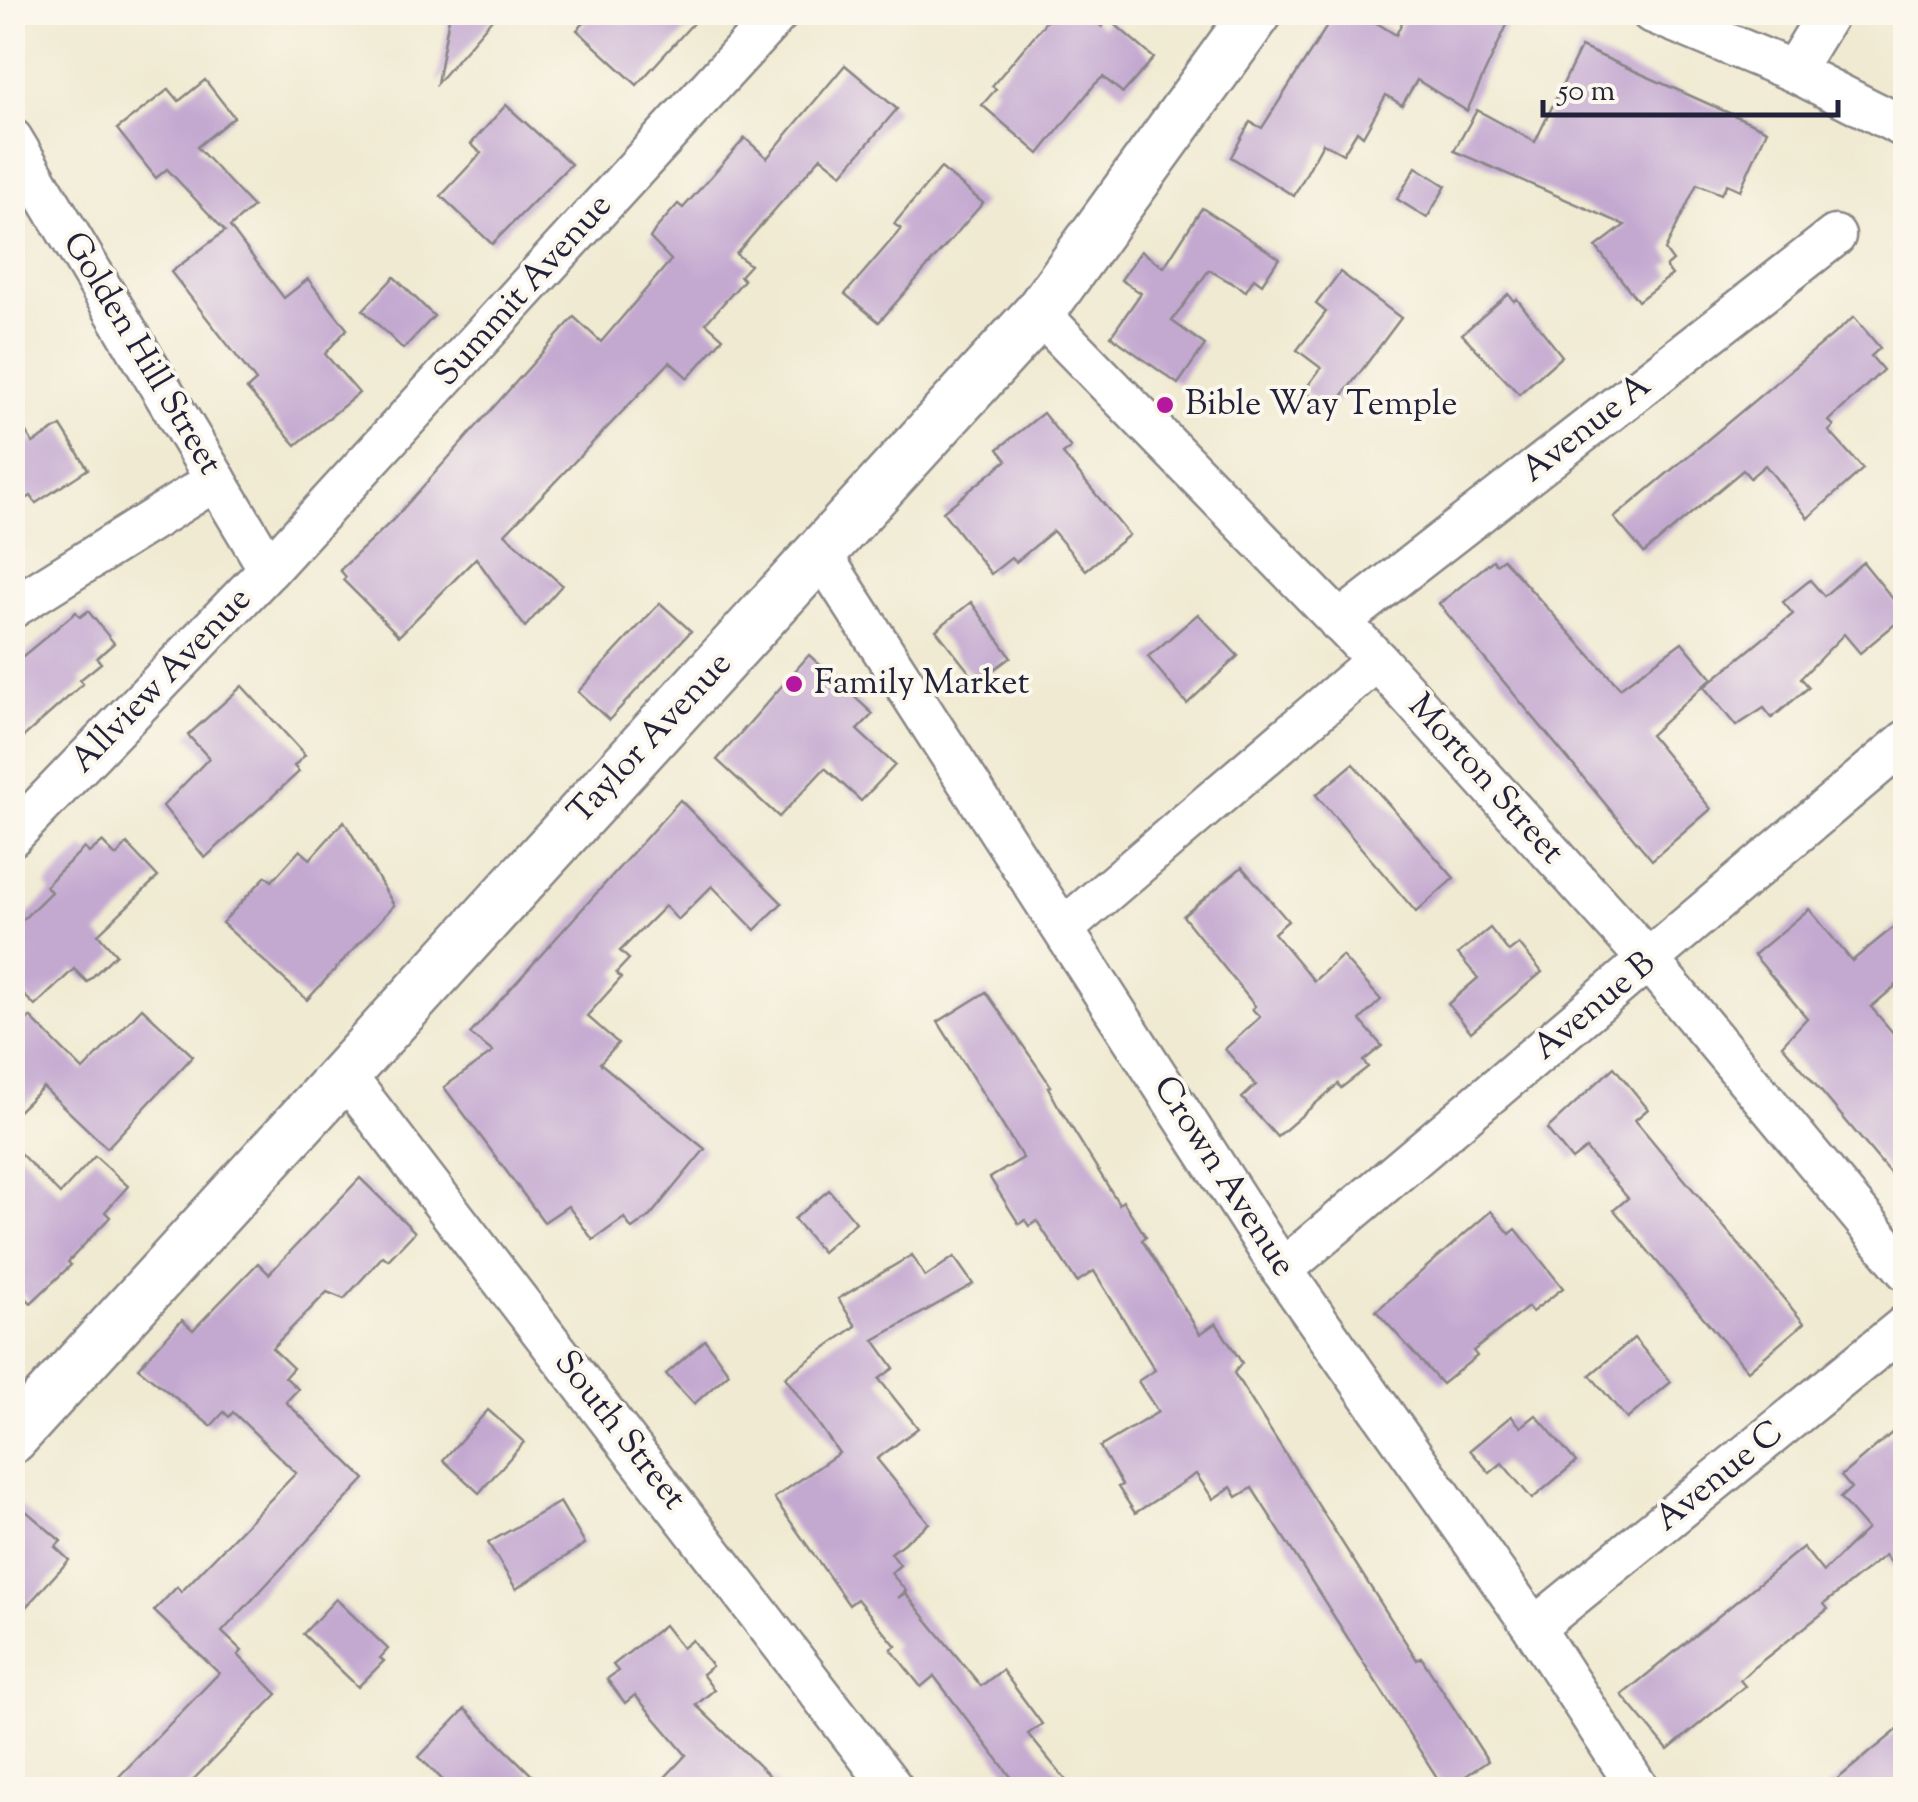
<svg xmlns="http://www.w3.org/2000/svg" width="1918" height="1802" font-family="'Sorts Mill Goudy',serif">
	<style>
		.building { fill: #c3a8d0 }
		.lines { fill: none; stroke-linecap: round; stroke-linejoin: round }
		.minor-casing { stroke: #898686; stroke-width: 45 }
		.tertiary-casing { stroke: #898686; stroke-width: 55 }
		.minor { stroke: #fff; stroke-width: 40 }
		.tertiary { stroke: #fff; stroke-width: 50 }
		.poi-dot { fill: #b5179e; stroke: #fbf7ec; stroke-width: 4 }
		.labels { text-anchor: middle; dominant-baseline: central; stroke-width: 8; stroke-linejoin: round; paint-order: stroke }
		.street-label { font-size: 35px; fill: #22223b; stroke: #fbf7ec }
		.poi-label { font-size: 35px; fill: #22223b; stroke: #fbf7ec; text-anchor: start }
	</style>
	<rect width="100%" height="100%" fill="#fbf7ec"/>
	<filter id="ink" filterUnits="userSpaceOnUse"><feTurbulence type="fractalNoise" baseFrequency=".01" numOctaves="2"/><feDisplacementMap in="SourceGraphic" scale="20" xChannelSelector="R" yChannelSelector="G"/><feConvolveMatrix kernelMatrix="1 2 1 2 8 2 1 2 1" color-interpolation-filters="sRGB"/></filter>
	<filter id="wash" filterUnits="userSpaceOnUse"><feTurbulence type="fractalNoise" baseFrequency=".0048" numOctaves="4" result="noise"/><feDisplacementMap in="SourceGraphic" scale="40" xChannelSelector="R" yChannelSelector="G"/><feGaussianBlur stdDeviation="2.25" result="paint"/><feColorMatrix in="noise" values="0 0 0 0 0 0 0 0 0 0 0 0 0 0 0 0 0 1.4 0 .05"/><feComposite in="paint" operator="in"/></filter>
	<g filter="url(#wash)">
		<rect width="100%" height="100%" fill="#f0ead2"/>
		<g id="blocks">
			<g class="building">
				<polygon points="450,12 498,12 437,83"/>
				<polygon points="595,12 703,12 637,85 577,30"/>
				<polygon points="1054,12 1085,12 1102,27 1109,19 1154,58 1123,93 1103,77 1095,84 1039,154 982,105 996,89 992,86"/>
				<polygon points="1336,12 1359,12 1396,35 1407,12 1513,12 1467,111 1417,80 1402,105 1386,95 1363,136 1357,131 1343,154 1323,143 1294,196 1231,157 1250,122 1262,128"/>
				<polygon points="1581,47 1767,130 1740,190 1727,184 1721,194 1697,184 1665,250 1673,261 1666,267 1672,275 1638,301 1596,247 1625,225 1454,151 1477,110 1535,142"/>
				<polygon points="845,65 897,109 842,174 821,157 736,254 750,265 740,276 744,280 706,323 723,338 688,378 670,362 505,534 562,585 525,627 476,558 399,636 343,580 346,577 340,570 393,520 574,317 601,342 671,260 650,238 655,230 678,204 683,208 745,138 767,158"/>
				<polygon points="205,80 234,117 197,147 253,207 230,227 284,298 308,279 347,329 325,354 359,393 296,445 247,389 256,381 171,272 225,231 167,169 156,178 117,129 169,89 179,101"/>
				<polygon points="506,105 571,164 492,244 441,196 481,153 471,144"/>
				<polygon points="1416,167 1446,186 1427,218 1397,199"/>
				<polygon points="941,168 983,203 879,322 845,294 901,229 894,224"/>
				<polygon points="1202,208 1279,258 1262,284 1254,278 1246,291 1209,270 1172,321 1205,345 1178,384 1111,336 1141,293 1121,280 1141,251 1164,267"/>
				<polygon points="1340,272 1401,318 1331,411 1304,391 1321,368 1297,350 1326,312 1316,304"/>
				<polygon points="394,277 434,316 403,349 363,310"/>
				<polygon points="1508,294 1514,301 1517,299 1562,356 1519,394 1462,334"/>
				<polygon points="1854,317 1880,348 1871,356 1883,370 1829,421 1834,426 1829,431 1863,469 1808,518 1765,465 1750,478 1743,470 1644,553 1614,518"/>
				<polygon points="12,410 33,443 61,426 88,469 36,503 31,496 12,508"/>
				<polygon points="1043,413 1071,448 1063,454 1129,535 1086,570 1053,531 1016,562 1011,558 991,574 943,512 1007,460 998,449"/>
				<polygon points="1503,559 1620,688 1682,642 1712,678 1650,735 1711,809 1652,860 1439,604 1493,560 1496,564"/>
				<polygon points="1863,562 1906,615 1860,653 1844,634 1801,678 1809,687 1772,718 1764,708 1736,726 1704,687 1793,614 1783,602 1810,580 1824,596"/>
				<polygon points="971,602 1011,657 977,682 936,630"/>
				<polygon points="660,603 691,631 609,720 578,692"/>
				<polygon points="88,611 114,643 97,658 101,663 80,680 83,684 12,747 12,665 76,612 80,617"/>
				<polygon points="1198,614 1238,656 1187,704 1148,657"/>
				<polygon points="809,655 873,714 857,730 895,765 861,801 825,768 779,817 717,760"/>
				<polygon points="242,686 305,755 294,766 299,772 205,858 163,806 209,758 188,735"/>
				<polygon points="1353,764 1454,878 1416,912 1316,795"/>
				<polygon points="680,800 782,903 755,930 712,886 678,920 665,906 620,951 629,959 616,973 621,978 587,1016 618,1043 600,1063 705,1149 650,1216 632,1229 624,1218 593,1240 568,1206 544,1222 444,1087 493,1052 470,1034"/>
				<polygon points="344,821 394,905 307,1000 222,923 266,876 272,881 300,850 310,859"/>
				<polygon points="102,842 116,856 127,844 158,877 98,934 116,954 87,982 74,969 35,1006 12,983 12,930 51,892 46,886 59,872 84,848 89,853"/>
				<polygon points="1242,867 1288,921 1274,933 1314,981 1342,956 1381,1000 1360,1020 1382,1046 1363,1061 1368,1067 1341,1088 1338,1084 1277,1137 1242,1098 1256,1085 1225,1049 1260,1017 1252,1009 1255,1006 1183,916"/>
				<polygon points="1809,909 1852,961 1906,917 1906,977 1871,1007 1906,1048 1906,1192 1782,1045 1807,1018 1754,955"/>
				<polygon points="1490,928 1509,952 1519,944 1542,972 1471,1032 1448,1004 1478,978 1458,954"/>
				<polygon points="986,992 1051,1086 1048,1087 1057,1104 1119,1204 1123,1201 1146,1237 1142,1240 1200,1334 1216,1323 1242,1363 1234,1373 1417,1660 1421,1657 1488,1761 1445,1790 1252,1488 1237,1497 1231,1487 1213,1499 1196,1474 1135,1513 1118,1487 1122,1485 1100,1447 1158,1412 1138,1381 1155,1370 1094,1271 1077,1282 1037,1221 1029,1226 1025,1220 1019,1224 990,1178 1023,1158 938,1022"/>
				<polygon points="142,1008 193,1056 107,1148 43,1087 12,1117 12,1035 30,1017 83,1070"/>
				<polygon points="1614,1067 1648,1109 1635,1120 1804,1323 1748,1371 1614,1210 1628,1198 1586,1149 1572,1160 1547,1129"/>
				<polygon points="12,1145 60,1194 95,1156 128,1186 105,1212 110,1217 68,1262 71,1265 31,1303 12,1284"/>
				<polygon points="360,1178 415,1232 388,1260 383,1256 344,1299 327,1292 272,1348 293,1368 285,1377 298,1389 286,1402 365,1479 222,1632 242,1651 238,1655 277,1694 183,1790 106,1790 219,1673 154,1611 177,1587 181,1592 296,1473 233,1412 229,1417 224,1412 211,1426 138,1368 182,1320 193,1330 258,1263 269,1274"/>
				<polygon points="829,1190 856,1222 822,1252 794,1219"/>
				<polygon points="1491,1211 1510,1234 1516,1229 1563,1288 1532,1312 1528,1307 1473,1351 1477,1356 1442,1384 1376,1311"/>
				<polygon points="912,1255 925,1277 954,1257 973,1284 874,1340 894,1368 879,1379 918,1428 877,1459 929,1523 891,1553 900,1565 891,1573 906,1591 898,1598 905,1593 981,1686 1002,1670 1042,1724 1028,1734 1074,1790 1021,1790 934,1676 921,1687 891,1649 896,1646 857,1599 849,1605 774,1498 839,1453 785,1377 856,1326 838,1299"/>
				<polygon points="1634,1338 1671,1382 1627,1419 1590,1375"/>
				<polygon points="705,1340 729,1373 694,1404 666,1374"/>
				<polygon points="488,1410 524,1442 479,1493 443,1460"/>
				<polygon points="1536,1415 1576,1462 1532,1499 1502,1463 1490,1473 1470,1450 1511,1416 1521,1427"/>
				<polygon points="1906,1421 1906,1580 1885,1555 1824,1604 1828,1609 1753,1668 1740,1680 1745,1686 1668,1750 1622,1695 1803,1547 1823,1572 1867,1529 1840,1498 1851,1488 1841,1476"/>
				<polygon points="12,1499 61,1541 55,1547 69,1560 12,1622"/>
				<polygon points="560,1502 585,1544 516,1589 488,1543"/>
				<polygon points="336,1599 388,1649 380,1658 384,1661 358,1687 303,1634"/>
				<polygon points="664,1625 682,1648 692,1640 712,1666 702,1674 714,1690 696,1705 784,1790 653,1790 686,1755 635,1695 625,1703 607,1679 618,1671 613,1665"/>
				<polygon points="465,1709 504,1748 547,1790 453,1790 419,1757"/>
				<polygon points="1906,1723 1906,1790 1824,1790"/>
			</g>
		</g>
	</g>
	<g filter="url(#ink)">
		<use href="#blocks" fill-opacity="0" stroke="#898686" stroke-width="2.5"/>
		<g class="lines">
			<defs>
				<g id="minor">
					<polyline points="1651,12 1793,71 1906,128"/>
					<polyline points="1793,71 1829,12"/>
					<polyline points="12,139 269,569"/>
					<polyline points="1039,313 1377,660 1649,961 1906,1270"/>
					<polyline points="821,554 1282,1270 1534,1628 1639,1790"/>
					<polyline points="12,608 216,480"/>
					<polyline points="1339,622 1835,236"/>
					<polyline points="12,836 269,569 779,12"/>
					<polyline points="1064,928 1377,660"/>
					<polyline points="344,1074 894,1790"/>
					<polyline points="1282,1270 1906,741"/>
					<polyline points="1534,1628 1906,1325"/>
				</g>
				<polyline id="tertiary" points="12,1438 1039,313 1257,12"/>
			</defs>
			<use href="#minor" class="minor-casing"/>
			<use href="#tertiary" class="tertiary-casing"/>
			<use href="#minor" class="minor"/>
			<use href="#tertiary" class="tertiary"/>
		</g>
	</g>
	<g class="poi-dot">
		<circle cx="1165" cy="405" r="10"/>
		<circle cx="794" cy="684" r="10"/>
	</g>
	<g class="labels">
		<g class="street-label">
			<text transform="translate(524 291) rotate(-48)">Summit Avenue</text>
			<text transform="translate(141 354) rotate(59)">Golden Hill Street</text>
			<text transform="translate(1587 429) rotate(-38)">Avenue A</text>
			<text transform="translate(162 681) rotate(-46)">Allview Avenue</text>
			<text transform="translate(651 739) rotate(-47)">Taylor Avenue</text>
			<text transform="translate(1485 780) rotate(48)">Morton Street</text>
			<text transform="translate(1595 1007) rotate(-40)">Avenue B</text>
			<text transform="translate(1223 1177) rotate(57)">Crown Avenue</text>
			<text transform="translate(619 1431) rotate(52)">South Street</text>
			<text transform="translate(1720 1477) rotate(-39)">Avenue C</text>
		</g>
		<g class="poi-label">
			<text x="1185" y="405">Bible Way Temple</text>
			<text x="814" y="684">Family Market</text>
		</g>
	</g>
	<rect width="1918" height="1802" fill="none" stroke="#fbf7ec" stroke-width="50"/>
	<path d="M1543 100v15h295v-15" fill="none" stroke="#22223b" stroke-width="5"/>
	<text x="1558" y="100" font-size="30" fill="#22223b" stroke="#fbf7ec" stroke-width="8" paint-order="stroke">50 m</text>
</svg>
